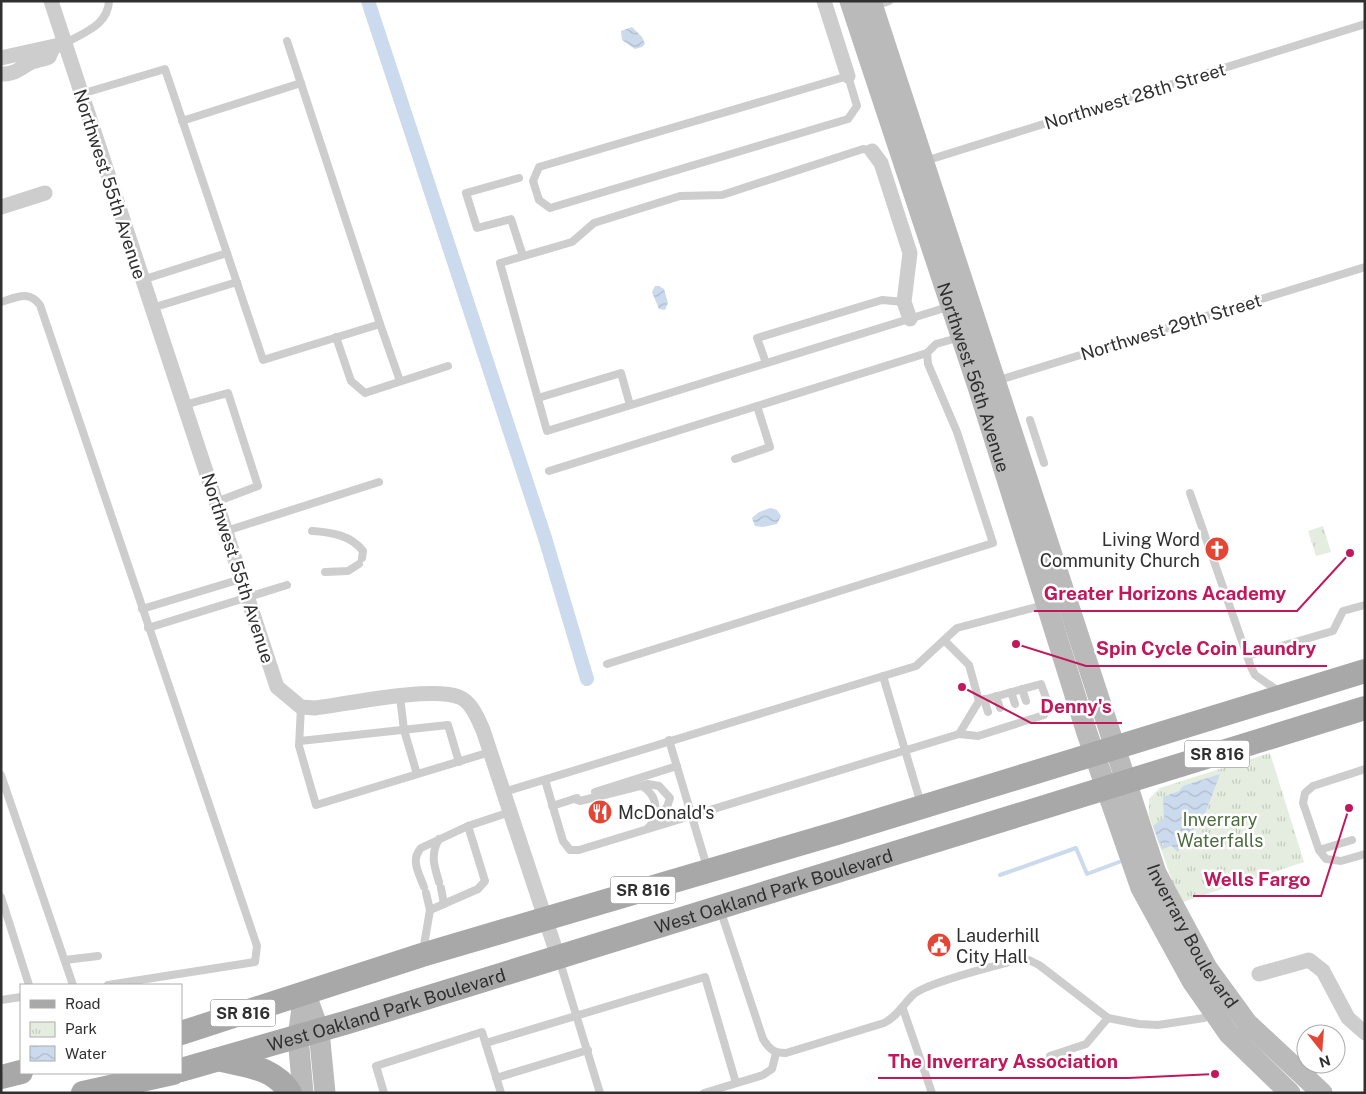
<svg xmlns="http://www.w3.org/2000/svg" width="1366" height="1094" font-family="'Public Sans',sans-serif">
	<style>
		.park { fill: url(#park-tufts) }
		.water { fill: url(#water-waves) }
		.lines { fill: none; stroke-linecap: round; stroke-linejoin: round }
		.stream { stroke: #cbdaec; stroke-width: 4 }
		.canal { stroke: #cbdaec; stroke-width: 14 }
		.lane { stroke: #cdcdcd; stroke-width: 8 }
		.street { stroke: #cdcdcd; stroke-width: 15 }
		.secondary { stroke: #bababa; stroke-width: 21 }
		.primary { stroke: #a8a8a8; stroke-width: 24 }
		.labels { text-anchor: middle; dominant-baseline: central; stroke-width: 5; stroke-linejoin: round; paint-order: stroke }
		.shield { fill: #fff; stroke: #6e6e6e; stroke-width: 1 }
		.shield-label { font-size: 16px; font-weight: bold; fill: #303030 }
		.street-label { font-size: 18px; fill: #303030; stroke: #fff }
		.poi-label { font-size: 18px; fill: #303030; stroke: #fff; text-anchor: start }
		.park-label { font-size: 18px; fill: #4c6c3d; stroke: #fff }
		.leader { fill: none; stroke: #c2185b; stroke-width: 2 }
		.callout-dot { fill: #c2185b; stroke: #fff; stroke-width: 2 }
		.callout-label { font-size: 19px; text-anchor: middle; font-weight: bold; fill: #c2185b; stroke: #fff; stroke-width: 5; stroke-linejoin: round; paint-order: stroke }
	</style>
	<defs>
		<pattern id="park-tufts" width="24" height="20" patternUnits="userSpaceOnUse" patternTransform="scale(1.25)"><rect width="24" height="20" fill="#e4eddf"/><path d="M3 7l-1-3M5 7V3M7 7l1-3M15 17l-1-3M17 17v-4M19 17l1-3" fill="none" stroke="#c4ccc0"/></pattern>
		<pattern id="water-waves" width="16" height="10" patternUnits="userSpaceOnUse" patternTransform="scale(1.25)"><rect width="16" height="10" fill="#cbdaec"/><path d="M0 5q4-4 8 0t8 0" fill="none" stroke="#afbbcb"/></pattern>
	</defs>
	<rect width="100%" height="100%" fill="#fff"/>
	<g class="park">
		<polygon points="1323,526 1331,552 1316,556 1308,531"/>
		<polygon points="1270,753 1304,862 1180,903 1149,816 1149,799 1160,788"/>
	</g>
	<g class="water">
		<polygon points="632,27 642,37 645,44 642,47 635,49 622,40 621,31"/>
		<polygon points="655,286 659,286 664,289 668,303 665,310 659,309 652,292"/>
		<polygon points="770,508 777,510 781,516 777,524 763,527 755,526 752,518 759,512"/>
		<polygon points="1220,774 1205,814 1178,852 1169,844 1159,843 1153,826 1164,818 1163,797 1179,791 1183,786"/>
	</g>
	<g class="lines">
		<g class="stream">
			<polyline points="1163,847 1173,843"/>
			<polyline points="1000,875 1076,848 1087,874 1119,862"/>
		</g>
		<polyline class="canal" points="368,1 545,538 587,679"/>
		<g class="lane">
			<polyline points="875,6 889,1"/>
			<path d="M64 44C82 33 108 26 109 1"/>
			<polygon points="848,76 857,106 848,119 550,208 539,200 533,181 539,167"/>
			<polyline points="81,94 165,69 263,360 380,324 287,41"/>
			<polyline points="182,121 301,83"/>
			<polyline points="872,151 863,149 722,195 680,196 594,223 572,242 500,263 547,431 951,306"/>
			<polyline points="925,161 1365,24"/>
			<polyline points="519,178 466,193 477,228 511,219 523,256"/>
			<polyline points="142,280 227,253"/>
			<path d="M1 302C17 297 29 290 40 305L257 946 255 962 108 985"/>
			<polyline points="152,308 237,282"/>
			<polyline points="380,324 400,381"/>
			<polyline points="336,337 351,381 365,393 448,366"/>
			<polyline points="766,363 757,338 882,300 904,302"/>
			<polyline points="996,381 1365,267"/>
			<polyline points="538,398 621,373 630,405"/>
			<polyline points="184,405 228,393 258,486 216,502"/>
			<polyline points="1030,420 1044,463"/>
			<polyline points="735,459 770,447 757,406"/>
			<polyline points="549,471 927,353"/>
			<polyline points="1190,493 1251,667 1255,675 1280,692"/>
			<polyline points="226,531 379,482"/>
			<path d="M312 531C330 532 351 535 363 551L362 558"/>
			<polyline points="325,572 348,571 359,564"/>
			<polyline points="142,609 241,579"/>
			<polyline points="148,628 287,585"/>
			<polyline points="944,640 969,665 979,701"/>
			<polyline points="1247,656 1333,631 1343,611 1365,605"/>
			<polyline points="607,664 993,543 957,432 928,364 927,353 936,344 961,337"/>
			<polyline points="883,676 921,804"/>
			<polyline points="1022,689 1026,701"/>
			<polyline points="1011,692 1015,704"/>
			<polyline points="996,696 1000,708"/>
			<polyline points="400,697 404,730 417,774"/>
			<polyline points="984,699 988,712"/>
			<polyline points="301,707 299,746 316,805 490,752"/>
			<polyline points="669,740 707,867"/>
			<polyline points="300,741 448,725 459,762"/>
			<polyline points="1365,769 1313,786 1305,793 1303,803 1319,850 1326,859 1341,861 1365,854"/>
			<polyline points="1,775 73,985"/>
			<polyline points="545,780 563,841 570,850 579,850 959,734 978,736 1044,715 1049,706 1041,684 979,701 959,734"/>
			<path d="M642 786C656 795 656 804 656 820"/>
			<polyline points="504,792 916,666 957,628 1044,605"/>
			<polyline points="595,792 677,766"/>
			<polyline points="574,799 580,801 648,784 659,786 670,798 667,807 648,828"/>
			<polyline points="552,806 577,798"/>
			<polyline points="1319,850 1352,840"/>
			<path d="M439 882C434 865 430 855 439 839"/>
			<path d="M424 887C419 873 410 860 421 848L468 826"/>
			<polyline points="441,888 444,904"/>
			<polyline points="1,897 29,985"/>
			<path d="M720 909 763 1039C770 1050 774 1053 786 1053L884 1023C898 1016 903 1004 914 994 929 982 995 966 1017 960H1029L1039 965 1108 1018 1139 1024 1158 1025 1204 1018 1213 1012"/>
			<polyline points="430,910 478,889 485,881 468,826 510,812"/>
			<polyline points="423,951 430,910 426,893"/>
			<polyline points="559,959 600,1093"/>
			<polyline points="65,960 98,956"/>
			<polyline points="1,1000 21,997"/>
			<polyline points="903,1009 932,1093"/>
			<polyline points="486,1043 705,977 736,1083"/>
			<polyline points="1050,1056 1086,1044 1108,1018"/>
			<polyline points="496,1078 588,1050"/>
			<polyline points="384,1093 376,1066 482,1032 501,1093"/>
			<polyline points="704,1093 763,1075 772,1069 776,1053"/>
		</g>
		<g class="street">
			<path d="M51 1 277 687 301 707 315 708C346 704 432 686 459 697 471 701 478 719 483 730L558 957"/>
			<polyline points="824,1 848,76"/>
			<polyline points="1,58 64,44"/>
			<path d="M1 74C15 75 21 67 32 62 38 60 44 59 49 57L53 48"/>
			<polyline points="872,151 881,163 910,253 904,302 910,319"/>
			<polyline points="1,207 45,193"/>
			<polyline points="1259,974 1309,960 1323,971 1348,1018 1365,1033"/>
		</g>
		<g class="secondary">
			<path id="s1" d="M850 1 978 387 1087 733 1141 888 1192 981 1229 1034 1290 1093"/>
			<path id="s2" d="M871 1 1156 873 1207 968 1247 1023 1322 1093"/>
			<polyline points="305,992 319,1031 325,1093"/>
			<polyline points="303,1093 298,1037 304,994"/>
		</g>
		<g class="primary">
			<polyline points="181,1033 422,955 837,833 1365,671"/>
			<path d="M222 1060C248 1066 275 1068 290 1093"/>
			<path id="s3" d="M181 1070 348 1022 1365 708"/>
			<polyline points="1,1077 21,1072"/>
			<polyline points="83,1093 173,1073"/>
		</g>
	</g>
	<defs>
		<symbol id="church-disc" viewBox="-11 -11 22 22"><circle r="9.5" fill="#e44636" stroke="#fff"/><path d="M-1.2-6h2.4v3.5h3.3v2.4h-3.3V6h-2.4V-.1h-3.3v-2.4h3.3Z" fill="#fff"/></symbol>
		<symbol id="restaurant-disc" viewBox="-11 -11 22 22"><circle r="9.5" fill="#e44636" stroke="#fff"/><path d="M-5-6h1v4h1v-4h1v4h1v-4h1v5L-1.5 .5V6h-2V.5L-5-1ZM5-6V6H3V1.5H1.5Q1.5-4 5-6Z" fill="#fff"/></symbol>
		<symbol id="civic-disc" viewBox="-11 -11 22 22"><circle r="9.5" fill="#e44636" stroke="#fff"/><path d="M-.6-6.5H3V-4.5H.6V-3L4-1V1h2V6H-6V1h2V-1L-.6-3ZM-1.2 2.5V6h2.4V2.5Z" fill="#fff"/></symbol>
	</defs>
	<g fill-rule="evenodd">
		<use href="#church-disc" x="1203" y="535" width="28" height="28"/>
		<use href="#restaurant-disc" x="586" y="798" width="28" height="28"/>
		<use href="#civic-disc" x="925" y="931" width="28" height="28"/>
	</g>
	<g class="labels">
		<g class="shield">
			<rect x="1184.5" y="740.5" width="65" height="27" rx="4"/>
			<rect x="610.5" y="876.5" width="65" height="27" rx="4"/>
			<rect x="210.5" y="999.5" width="65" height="27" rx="4"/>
		</g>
		<g class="shield-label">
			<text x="1217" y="754">SR 816</text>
			<text x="643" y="890">SR 816</text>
			<text x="243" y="1013">SR 816</text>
		</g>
		<g class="street-label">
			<text transform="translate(1135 96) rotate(-17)">Northwest 28th Street</text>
			<text transform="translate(110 184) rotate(72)">Northwest 55th Avenue</text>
			<text transform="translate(1171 327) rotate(-17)">Northwest 29th Street</text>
			<text stroke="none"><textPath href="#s1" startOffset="396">Northwest 56th Avenue</textPath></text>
			<text transform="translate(238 568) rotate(72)">Northwest 55th Avenue</text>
			<text stroke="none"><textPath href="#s3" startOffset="619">West Oakland Park Boulevard</textPath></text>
			<text stroke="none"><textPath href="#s2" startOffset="990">Inverrary Boulevard</textPath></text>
			<text stroke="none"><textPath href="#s3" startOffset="214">West Oakland Park Boulevard</textPath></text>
		</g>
		<g class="poi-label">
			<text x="1200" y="539" text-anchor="end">Living Word<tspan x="1200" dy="21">Community Church</tspan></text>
			<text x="618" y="812">McDonald's</text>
			<text x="956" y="935">Lauderhill<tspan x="956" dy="21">City Hall</tspan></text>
		</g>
		<g class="park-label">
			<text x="1220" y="819">Inverrary<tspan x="1220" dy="21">Waterfalls</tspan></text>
		</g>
	</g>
	<path class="leader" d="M1350 553L1297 611H1034M1016 644L1086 666H1327M962 687L1031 723H1122M1349 808L1321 896H1193M1215 1074L1128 1078H878"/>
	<g class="callout-dot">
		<circle cx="1350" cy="553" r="5"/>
		<circle cx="1016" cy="644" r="5"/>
		<circle cx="962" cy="687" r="5"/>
		<circle cx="1349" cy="808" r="5"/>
		<circle cx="1215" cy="1074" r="5"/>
	</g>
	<g class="callout-label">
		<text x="1165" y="600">Greater Horizons Academy</text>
		<text x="1206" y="655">Spin Cycle Coin Laundry</text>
		<text x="1076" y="713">Denny's</text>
		<text x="1257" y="886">Wells Fargo</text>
		<text x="1003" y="1068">The Inverrary Association</text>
	</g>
	<rect width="1366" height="1094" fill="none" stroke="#303030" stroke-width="5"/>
	<rect x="20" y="984" width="162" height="90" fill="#ffffff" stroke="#acacac"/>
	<rect x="30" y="1000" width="25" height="8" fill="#a8a8a8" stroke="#acacac"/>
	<text x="65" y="1009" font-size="15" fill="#303030">Road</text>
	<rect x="30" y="1022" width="25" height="15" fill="url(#park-tufts)" stroke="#acacac"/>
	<text x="65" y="1034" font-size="15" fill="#303030">Park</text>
	<rect x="30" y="1046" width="25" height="15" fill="url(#water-waves)" stroke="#acacac"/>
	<text x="65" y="1059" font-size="15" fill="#303030">Water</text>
	<g transform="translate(1321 1049) rotate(163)"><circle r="24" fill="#ffffff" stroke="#acacac"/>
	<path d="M0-4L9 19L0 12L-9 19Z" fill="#e44636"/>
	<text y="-8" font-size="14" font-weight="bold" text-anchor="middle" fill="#303030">N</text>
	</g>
</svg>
